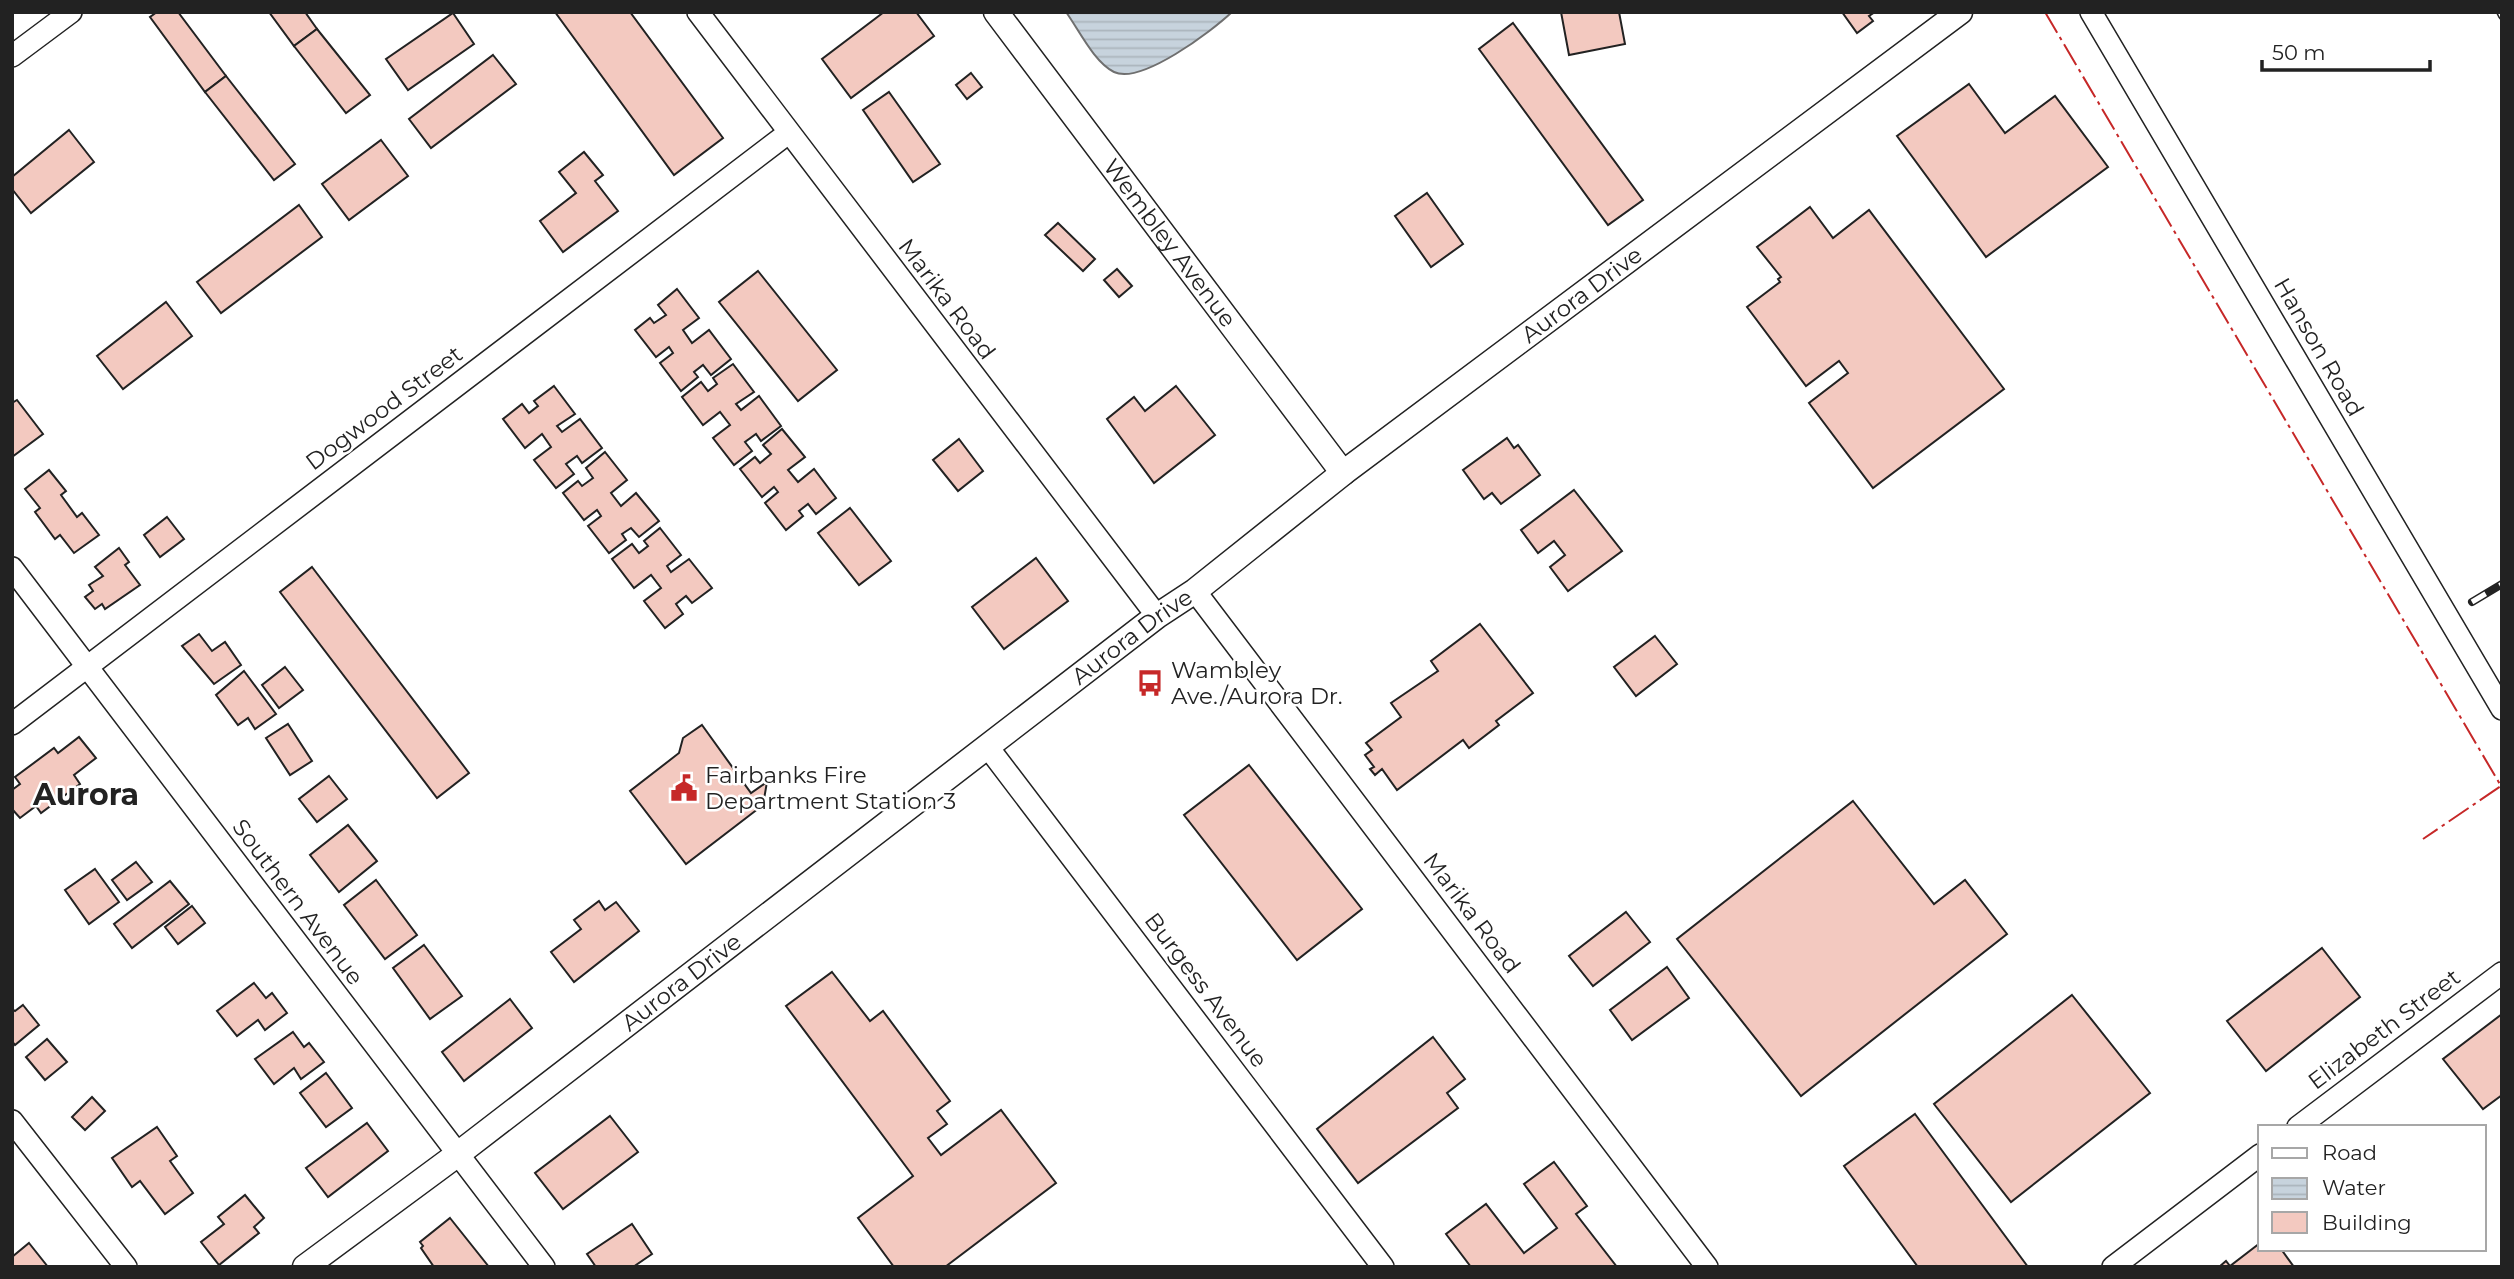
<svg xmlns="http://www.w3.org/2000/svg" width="2514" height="1279" font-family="Montserrat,sans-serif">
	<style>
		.water { fill: url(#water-rules); stroke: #6f6f6f; stroke-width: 2 }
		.building { fill: #f3c9c0; stroke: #222; stroke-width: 2 }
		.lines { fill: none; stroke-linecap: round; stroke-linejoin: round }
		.minor-casing { stroke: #222; stroke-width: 24 }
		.tertiary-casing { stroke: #222; stroke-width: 27 }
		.minor { stroke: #fff; stroke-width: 21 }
		.tertiary { stroke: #fff; stroke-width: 24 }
		.rail-casing { stroke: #222; stroke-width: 8 }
		.rail { stroke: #fff; stroke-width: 5; stroke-dasharray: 16; stroke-linecap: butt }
		.power { stroke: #c62828; stroke-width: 2; stroke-dasharray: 24 5 3.5 5; stroke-linecap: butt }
		.labels { text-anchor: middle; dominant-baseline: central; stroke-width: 5; stroke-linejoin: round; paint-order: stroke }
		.street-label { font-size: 23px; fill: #222; stroke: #fff }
		.poi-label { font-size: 23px; fill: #222; stroke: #fff; text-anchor: start }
		.district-label { font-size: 30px; font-weight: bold; fill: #222; stroke: #fff }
	</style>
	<defs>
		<pattern id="water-rules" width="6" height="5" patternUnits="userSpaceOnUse" patternTransform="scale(1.75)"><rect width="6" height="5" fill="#c7d3dd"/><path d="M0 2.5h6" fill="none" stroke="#abb5bd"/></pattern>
	</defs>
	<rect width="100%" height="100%" fill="#fff"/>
	<path class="water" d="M1066 12H1232C1212 31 1141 85 1114 72 1094 62 1079 30 1066 12Z"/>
	<g class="building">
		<polygon points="157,12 178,12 226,76 205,92 150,17"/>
		<polygon points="269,12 305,12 317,29 294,46"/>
		<polygon points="555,12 630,12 723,138 674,175"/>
		<polygon points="884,12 916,12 934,36 851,98 822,59"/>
		<polygon points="1561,12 1619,12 1625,44 1569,55"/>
		<polygon points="1842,12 1875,12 1869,16 1873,21 1857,33"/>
		<polygon points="453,13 474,44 408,90 386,59"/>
		<polygon points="1513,23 1643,200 1608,225 1479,49"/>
		<polygon points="317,29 370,95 346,113 294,46"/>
		<polygon points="493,55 516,84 431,148 409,119"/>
		<polygon points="971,73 982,87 967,99 956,85"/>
		<polygon points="226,76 295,164 274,180 205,92"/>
		<polygon points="1969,84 2005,133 2055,96 2108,167 1986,257 1897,136"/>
		<polygon points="889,92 940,164 913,182 863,110"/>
		<polygon points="69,130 94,162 31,213 12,189 12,177"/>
		<polygon points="381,140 408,176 349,220 322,184"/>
		<polygon points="584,152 603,175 595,181 618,211 563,252 540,221 576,193 559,172"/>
		<polygon points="1427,193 1463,244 1431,267 1395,216"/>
		<polygon points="299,205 322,237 221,313 197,282"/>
		<polygon points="1810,207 1833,238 1869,210 2004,389 1873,488 1809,403 1848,373 1839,361 1806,386 1747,307 1780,282 1778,279 1781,277 1757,247"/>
		<polygon points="1058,223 1095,259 1083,271 1045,235"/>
		<polygon points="1117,269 1132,286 1119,297 1104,280"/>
		<polygon points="758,271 837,370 798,401 719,302"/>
		<polygon points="677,289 699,318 683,330 692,343 709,330 731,359 711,375 703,365 694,372 698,377 681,391 660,363 673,353 669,347 656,357 635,330 650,318 654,323 666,315 658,305"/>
		<polygon points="166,302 192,336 123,389 97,356"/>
		<polygon points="733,364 754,392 736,404 741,410 759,396 781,426 761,441 756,434 745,442 752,451 734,465 713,438 730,425 720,412 703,425 682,397 701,382 708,391 717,384 713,378"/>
		<polygon points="554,386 575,414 557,426 562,432 580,419 602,448 582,463 577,456 566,464 574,474 556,488 534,460 551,447 542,434 525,448 503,419 522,404 529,413 538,406 534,401"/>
		<polygon points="1176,386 1215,435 1154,483 1107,419 1134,397 1145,411"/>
		<polygon points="17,400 43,434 12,457 12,403"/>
		<polygon points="782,429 805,457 788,470 798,482 814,469 836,498 816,514 808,504 799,511 803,516 786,530 765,503 778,492 774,487 762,497 740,469 755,457 760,463 771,454 763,445"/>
		<polygon points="1507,438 1514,448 1518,445 1540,475 1501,504 1492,493 1484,499 1463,470"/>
		<polygon points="959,439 983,471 958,491 933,460"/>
		<polygon points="605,452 627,480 611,493 621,506 636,493 659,521 639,537 631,528 622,534 626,540 609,553 588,526 601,516 597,510 584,520 563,493 578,481 582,486 593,478 586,468"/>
		<polygon points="49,470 66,491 61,495 77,517 82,513 99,535 74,553 60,535 55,539 35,512 40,508 25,489"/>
		<polygon points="1574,490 1622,551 1568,591 1550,567 1565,555 1554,541 1538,553 1521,530"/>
		<polygon points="850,508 891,561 859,585 818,533"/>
		<polygon points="167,517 184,539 160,557 144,535"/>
		<polygon points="660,528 681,555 667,566 671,572 689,559 712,588 692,603 686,596 676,604 683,614 665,628 644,601 661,588 651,575 634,588 612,559 632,544 639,553 648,546 644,541"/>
		<polygon points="119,548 129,562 125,565 140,585 105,609 102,604 95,609 85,597 93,591 89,585 103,576 95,567"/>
		<polygon points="1036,558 1068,601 1004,649 972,607"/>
		<polygon points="312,567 469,773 437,798 280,592"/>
		<polygon points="1480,624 1533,693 1496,721 1499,725 1469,748 1463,740 1397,790 1382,769 1375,775 1370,769 1374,767 1365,755 1372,750 1366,743 1401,717 1391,703 1438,671 1431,661"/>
		<polygon points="199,634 212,651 225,642 241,665 214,684 182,646"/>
		<polygon points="1655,636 1677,664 1636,696 1614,667"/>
		<polygon points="285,667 303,690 279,708 262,685"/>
		<polygon points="244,671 276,714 255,729 248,718 238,725 216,695"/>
		<polygon points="288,724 312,761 290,775 266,738"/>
		<polygon points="702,725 751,793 767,782 763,805 686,864 630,791 679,753 683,738"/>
		<polygon points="79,737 96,758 74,775 80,784 41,813 36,806 20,818 12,809 12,790 20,784 15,777 54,748 58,753"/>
		<polygon points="1249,765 1362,909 1297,960 1184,815"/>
		<polygon points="329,776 347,799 317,822 299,799"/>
		<polygon points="1853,801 1934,904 1965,880 2007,934 1801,1096 1677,939"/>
		<polygon points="348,825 377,861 339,892 310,855"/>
		<polygon points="136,862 152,882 127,900 112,880"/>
		<polygon points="95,869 119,902 89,924 65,890"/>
		<polygon points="376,880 417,935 385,959 344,905"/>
		<polygon points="170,881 189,904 132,948 114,924"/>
		<polygon points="599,901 605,910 616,902 639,931 574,982 551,952 581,929 574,920"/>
		<polygon points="192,906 205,923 178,944 165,927"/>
		<polygon points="1626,912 1650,942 1593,986 1569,956"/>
		<polygon points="424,945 462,996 430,1019 393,968"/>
		<polygon points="2322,948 2360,997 2266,1071 2227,1021"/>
		<polygon points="1667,967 1689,998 1632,1040 1610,1010"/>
		<polygon points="832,972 870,1021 883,1011 950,1101 937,1111 947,1124 928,1138 941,1155 1001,1110 1056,1183 945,1267 894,1267 858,1218 913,1176 786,1006"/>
		<polygon points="254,983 266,998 272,993 287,1013 265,1030 258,1020 237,1036 217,1011"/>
		<polygon points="2072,995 2150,1093 2011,1202 1934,1104"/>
		<polygon points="510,999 532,1028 464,1081 442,1052"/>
		<polygon points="23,1005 39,1025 15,1045 12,1041 12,1009 15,1011"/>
		<polygon points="2502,1014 2502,1095 2483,1109 2443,1059"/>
		<polygon points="293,1032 304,1047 309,1043 324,1062 301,1079 294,1068 274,1084 255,1059"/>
		<polygon points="1433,1037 1465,1079 1447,1093 1458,1108 1358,1183 1317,1129"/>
		<polygon points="47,1039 67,1062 45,1080 26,1057"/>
		<polygon points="326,1073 352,1108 326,1127 300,1093"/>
		<polygon points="92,1097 105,1111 85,1130 72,1117"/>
		<polygon points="1915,1114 2028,1267 1918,1267 1844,1166"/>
		<polygon points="610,1116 638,1152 563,1209 535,1173"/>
		<polygon points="367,1123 388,1151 328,1197 306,1168"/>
		<polygon points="157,1127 177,1156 170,1161 193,1193 165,1214 140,1181 132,1187 112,1158"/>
		<polygon points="1554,1162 1587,1206 1576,1214 1617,1267 1471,1267 1446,1234 1486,1204 1524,1253 1557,1228 1524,1184"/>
		<polygon points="245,1195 264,1218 254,1227 259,1233 219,1265 201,1242 224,1224 218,1217"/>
		<polygon points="450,1218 489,1267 434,1267 421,1248 423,1246 420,1242"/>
		<polygon points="632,1224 652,1254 633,1267 596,1267 587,1254"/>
		<polygon points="29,1243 48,1267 12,1267 12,1257"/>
		<polygon points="2260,1243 2260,1249 2281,1249 2294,1267 2219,1267 2226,1261 2230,1266"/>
	</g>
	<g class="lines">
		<defs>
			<g id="minor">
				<polyline points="698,12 1157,616"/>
				<polyline points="2091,12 2502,709"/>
				<polyline points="12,56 71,12"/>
				<polyline points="12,568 544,1267"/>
				<polyline points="1195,591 1707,1267"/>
				<polyline points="12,724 787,134"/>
				<polyline points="987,746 1383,1267"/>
				<polyline points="12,1121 126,1267"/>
				<polyline points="2298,1127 2502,973"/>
				<polyline points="2113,1267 2260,1155"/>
			</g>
			<g id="tertiary">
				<path id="s1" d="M996 12 1343 473"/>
				<path id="s2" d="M305 1267 458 1154 1157 616 1195 591 1343 473 1960 12"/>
			</g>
		</defs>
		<use href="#minor" class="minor-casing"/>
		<use href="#tertiary" class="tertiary-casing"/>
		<use href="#minor" class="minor"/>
		<use href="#tertiary" class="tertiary"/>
		<defs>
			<g id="rail">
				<polyline points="2500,12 2502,16"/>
				<polyline points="2472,602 2502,584"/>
			</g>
		</defs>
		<use href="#rail" class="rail-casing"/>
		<use href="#rail" class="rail"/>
		<polyline class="power" points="2045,12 2501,786 2423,839"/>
	</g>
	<defs>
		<symbol id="bus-bare" viewBox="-9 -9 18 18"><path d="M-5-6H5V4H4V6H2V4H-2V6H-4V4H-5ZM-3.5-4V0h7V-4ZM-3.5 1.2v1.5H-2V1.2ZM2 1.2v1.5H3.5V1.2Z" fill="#c62828" stroke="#fff" stroke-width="2.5" paint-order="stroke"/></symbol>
		<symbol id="civic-bare" viewBox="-9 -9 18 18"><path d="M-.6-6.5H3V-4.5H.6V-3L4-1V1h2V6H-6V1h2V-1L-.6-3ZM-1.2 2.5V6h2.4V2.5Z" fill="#c62828" stroke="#fff" stroke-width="2.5" paint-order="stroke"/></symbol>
	</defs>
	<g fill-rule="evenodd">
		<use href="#bus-bare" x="1131" y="664" width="38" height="38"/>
		<use href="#civic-bare" x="665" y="769" width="38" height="38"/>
	</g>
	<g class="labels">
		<g class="street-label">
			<text stroke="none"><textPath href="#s1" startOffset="289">Wembley Avenue</textPath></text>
			<text stroke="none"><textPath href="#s2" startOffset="1605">Aurora Drive</textPath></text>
			<text transform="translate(947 299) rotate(53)">Marika Road</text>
			<text transform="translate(2319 347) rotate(60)">Hanson Road</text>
			<text transform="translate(384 408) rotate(-37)">Dogwood Street</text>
			<text stroke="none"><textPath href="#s2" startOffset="1040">Aurora Drive</textPath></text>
			<text transform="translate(298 902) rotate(53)">Southern Avenue</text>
			<text transform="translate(1472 913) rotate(53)">Marika Road</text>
			<text stroke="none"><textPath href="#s2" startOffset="472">Aurora Drive</textPath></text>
			<text transform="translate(1206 990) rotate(53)">Burgess Avenue</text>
			<text transform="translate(2384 1029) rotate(-37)">Elizabeth Street</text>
		</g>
		<g class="poi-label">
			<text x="1171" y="670">Wambley<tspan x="1171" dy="26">Ave./Aurora Dr.</tspan></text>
			<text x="705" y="775">Fairbanks Fire<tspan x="705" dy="26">Department Station 3</tspan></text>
		</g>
		<g class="district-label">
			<text x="86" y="794">Aurora</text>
		</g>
	</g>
	<rect width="2514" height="1279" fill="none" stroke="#222222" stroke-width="28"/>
	<rect x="2258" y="1125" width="228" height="126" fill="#ffffff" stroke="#a7a7a7" stroke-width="2"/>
	<rect x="2272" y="1148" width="35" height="10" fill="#ffffff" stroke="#a7a7a7" stroke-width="2"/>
	<text x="2322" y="1160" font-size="21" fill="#222222">Road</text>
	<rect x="2272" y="1178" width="35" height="21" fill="url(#water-rules)" stroke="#a7a7a7" stroke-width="2"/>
	<text x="2322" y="1195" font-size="21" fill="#222222">Water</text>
	<rect x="2272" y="1212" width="35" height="21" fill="#f3c9c0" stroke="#a7a7a7" stroke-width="2"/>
	<text x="2322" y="1230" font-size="21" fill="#222222">Building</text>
	<path d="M2262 60v10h168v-10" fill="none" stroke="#222222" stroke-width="3.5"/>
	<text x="2272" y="60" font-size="21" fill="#222222" stroke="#ffffff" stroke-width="5" paint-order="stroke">50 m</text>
</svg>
